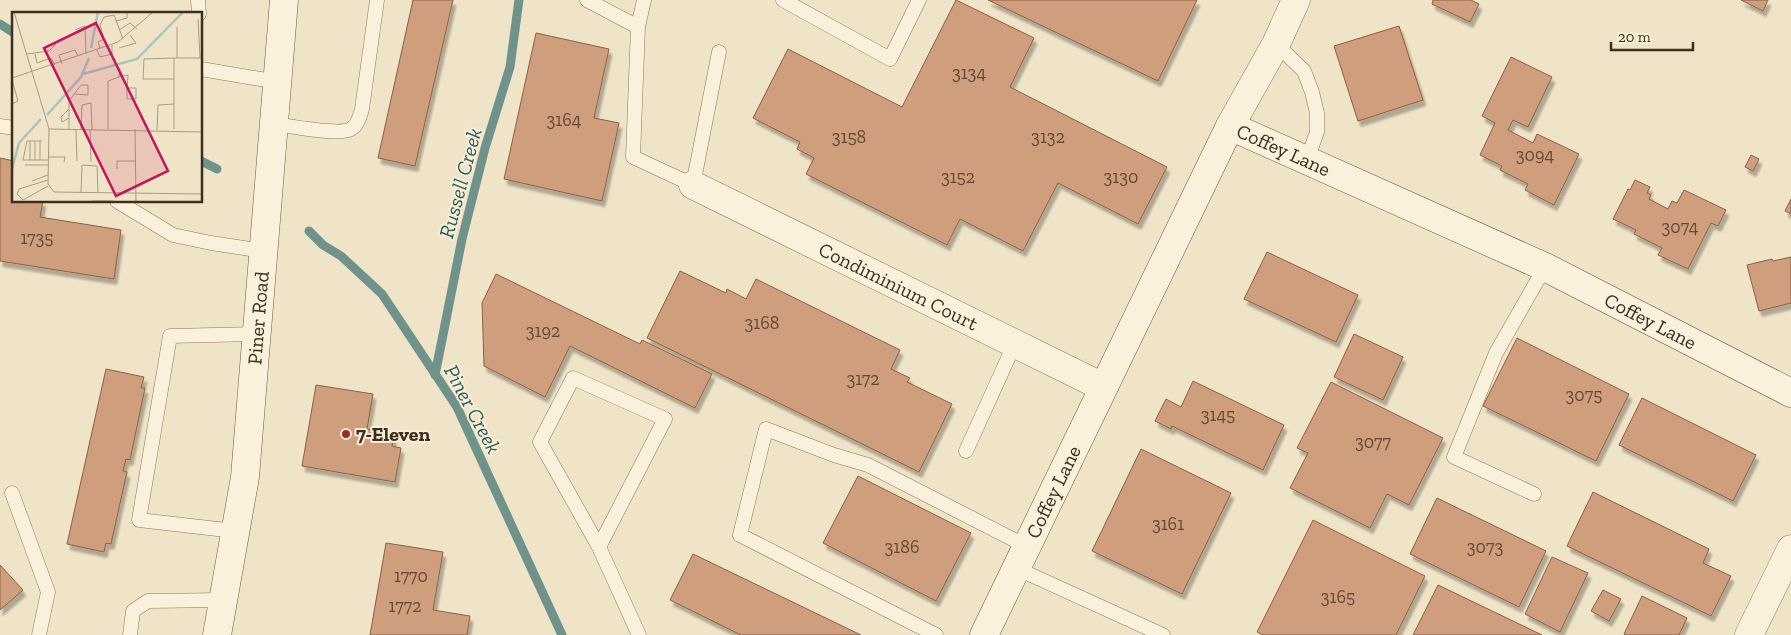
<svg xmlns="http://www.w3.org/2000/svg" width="1791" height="635" font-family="'Zilla Slab',serif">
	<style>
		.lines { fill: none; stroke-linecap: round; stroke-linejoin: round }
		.stream { stroke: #6f938a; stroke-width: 9 }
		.building { fill: #cf9f7d; stroke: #8d5f41; filter: url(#shadow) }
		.lane-casing { stroke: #8d765c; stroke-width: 15 }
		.street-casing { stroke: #8d765c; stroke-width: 29 }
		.secondary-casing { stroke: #6f573f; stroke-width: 29 }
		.lane { stroke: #faf1dc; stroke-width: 14 }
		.street { stroke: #faf1dc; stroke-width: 28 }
		.secondary { stroke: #faf1dc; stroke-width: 28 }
		.poi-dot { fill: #9e2a2b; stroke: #f7eed8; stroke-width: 2 }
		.labels { text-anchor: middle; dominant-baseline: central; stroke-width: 4; stroke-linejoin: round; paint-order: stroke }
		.number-label { font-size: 18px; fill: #624a37 }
		.street-label { font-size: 20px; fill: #3d2e20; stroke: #f7eed8 }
		.poi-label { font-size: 20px; font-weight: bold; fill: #3d2e20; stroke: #f7eed8; text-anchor: start }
		.water-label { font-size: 21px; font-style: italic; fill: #2f5d5a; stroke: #f7eed8 }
		.inset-river { fill: none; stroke: #a9c4bc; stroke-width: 2.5 }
		.inset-road { fill: none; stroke: #a89b85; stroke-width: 1 }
		.view { fill: #c2185b; fill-opacity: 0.15; stroke: #c2185b; stroke-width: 2.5 }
		.inset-edge { fill: none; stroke: #3d2e20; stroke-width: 2.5 }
	</style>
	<defs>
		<filter id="shadow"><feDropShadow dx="3" dy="5.5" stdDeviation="1" flood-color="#0004"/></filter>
	</defs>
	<rect width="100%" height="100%" fill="#f0e4c8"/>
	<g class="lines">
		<g class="stream">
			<polyline points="0,24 14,33"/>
			<polyline points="201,161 217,169"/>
			<polyline points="309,231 323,245 341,256 382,294 457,407 562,635"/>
			<polyline points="435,375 462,239 485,148 510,67 519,0"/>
		</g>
	</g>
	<g class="building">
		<polygon points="413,0 453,0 415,166 378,158"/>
		<polygon points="956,0 1034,38 1010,87 1167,167 1138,224 1058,183 1023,251 960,219 947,245 806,174 814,158 797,149 800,142 753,118 788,49 902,107"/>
		<polygon points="988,0 1197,0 1158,81"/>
		<polygon points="1433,0 1471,0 1479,4 1470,22 1432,4"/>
		<polygon points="1741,0 1768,0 1763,11"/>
		<polygon points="1399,26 1423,100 1358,121 1334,46"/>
		<polygon points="536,33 609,49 594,118 619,123 602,201 504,179"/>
		<polygon points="1511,57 1552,77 1528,127 1513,120 1508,130 1533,143 1537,134 1579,154 1554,205 1525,190 1528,184 1500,170 1502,166 1480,155 1495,123 1482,116"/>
		<polygon points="1751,155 1759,159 1753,171 1745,167"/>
		<polygon points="0,158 14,161 14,201 43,201 40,217 121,230 114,279 0,261"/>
		<polygon points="1635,180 1650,187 1647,193 1651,195 1649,199 1668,209 1672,201 1677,203 1684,190 1726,210 1718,226 1711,223 1688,269 1658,255 1662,248 1634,234 1636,230 1613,219 1628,189 1630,190"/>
		<polygon points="1791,199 1791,214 1785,211"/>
		<polygon points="1267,252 1358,295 1336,342 1244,299"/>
		<polygon points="1791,257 1791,303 1759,311 1747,265 1772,259 1773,261"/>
		<polygon points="680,271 726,293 727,289 746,299 756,279 900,350 891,369 910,378 907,382 952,404 919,472 647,338"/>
		<polygon points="496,274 640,344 642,340 712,374 695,408 570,346 545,397 484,366 482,303"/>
		<polygon points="1354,334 1403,357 1383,400 1334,377"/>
		<polygon points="1517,338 1629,394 1596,461 1483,406"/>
		<polygon points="106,369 144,377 141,388 145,388 130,460 126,459 123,471 127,472 111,544 106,543 104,552 67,544"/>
		<polygon points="1193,381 1284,425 1263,470 1172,426 1171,429 1155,421 1166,399 1181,407"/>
		<polygon points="1331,382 1443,438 1409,505 1387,494 1370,528 1290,488 1308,453 1297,448"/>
		<polygon points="316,385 373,394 367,429 394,434 392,446 401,448 395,482 302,466"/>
		<polygon points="1642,398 1756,455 1733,501 1619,445"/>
		<polygon points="1141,449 1231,493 1182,594 1092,551"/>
		<polygon points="858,476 971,533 936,601 823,543"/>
		<polygon points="1593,492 1709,549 1703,563 1731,576 1711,616 1567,546"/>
		<polygon points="1437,498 1546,551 1519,607 1410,554"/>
		<polygon points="1313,520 1425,576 1396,635 1263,635 1257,632"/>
		<polygon points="386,543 443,552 433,610 470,616 467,635 370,635"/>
		<polygon points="693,554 861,635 741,635 670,600"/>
		<polygon points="1552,557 1588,573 1560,632 1525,614"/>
		<polygon points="0,565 23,590 0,610"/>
		<polygon points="1438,585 1542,635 1413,635"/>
		<polygon points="1603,590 1621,599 1609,621 1591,611"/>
		<polygon points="1642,596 1687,618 1679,635 1626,635 1624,634"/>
	</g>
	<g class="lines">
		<defs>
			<g id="lane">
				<polyline points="198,0 199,14"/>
				<polyline points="587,0 638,27 633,157 693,185 719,52"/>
				<polyline points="783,0 890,59 919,0"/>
				<polyline points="638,27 644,0"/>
				<polyline points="1276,44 1304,71 1312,92 1317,113 1317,132 1307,160"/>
				<polyline points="201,69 278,82"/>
				<path d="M274 124C290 126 339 136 351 129 358 125 360 116 362 109L377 0"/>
				<polyline points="0,126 14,128"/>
				<polyline points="117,201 173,235 211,243 263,251"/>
				<polyline points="966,451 1015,343"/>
				<polyline points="12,493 48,592 39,635"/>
				<polyline points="1534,494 1454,457 1496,353 1545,267"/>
				<polyline points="235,531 139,520 170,336 257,334"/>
				<polyline points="599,547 665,419 573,378 540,442 599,547 639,635"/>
				<polyline points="1016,568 1163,635"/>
				<polyline points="130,635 133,611 148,601 223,600"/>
				<polyline points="936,635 740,535 766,429 834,455 868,465 1026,546"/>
			</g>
			<g id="street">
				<polyline points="1230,126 1276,44 1296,0"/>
				<path id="s1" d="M693 185 1103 387"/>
				<polyline points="1749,635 1791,549"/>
			</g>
			<g id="secondary">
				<path id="s2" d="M217 635 245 477 284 0"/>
				<path id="s3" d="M984 635 1230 126 1545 267 1791 393"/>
			</g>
		</defs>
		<use href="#lane" class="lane-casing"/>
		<use href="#street" class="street-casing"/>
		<use href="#secondary" class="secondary-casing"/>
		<use href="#lane" class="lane"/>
		<use href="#street" class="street"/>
		<use href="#secondary" class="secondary"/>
	</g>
	<circle class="poi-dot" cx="346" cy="434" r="5"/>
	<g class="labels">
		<g class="number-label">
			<text x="969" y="73">3134</text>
			<text x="564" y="120">3164</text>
			<text x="849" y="137">3158</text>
			<text x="1048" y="137">3132</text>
			<text x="1535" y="155">3094</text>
			<text x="958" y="177">3152</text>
			<text x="1121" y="177">3130</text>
			<text x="1680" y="227">3074</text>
			<text x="37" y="238">1735</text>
			<text x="762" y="323">3168</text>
			<text x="543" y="331">3192</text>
			<text x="863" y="379">3172</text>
			<text x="1584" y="395">3075</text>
			<text x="1218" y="415">3145</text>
			<text x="1373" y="442">3077</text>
			<text x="1168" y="524">3161</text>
			<text x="902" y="547">3186</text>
			<text x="1485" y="547">3073</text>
			<text x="411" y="576">1770</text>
			<text x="1338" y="597">3165</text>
			<text x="405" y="606">1772</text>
		</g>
		<g class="street-label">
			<text stroke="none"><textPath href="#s3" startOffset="624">Coffey Lane</textPath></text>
			<text stroke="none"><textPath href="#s1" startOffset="229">Condiminium Court</textPath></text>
			<text stroke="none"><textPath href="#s2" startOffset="320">Piner Road</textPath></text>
			<text stroke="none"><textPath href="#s3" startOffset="1029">Coffey Lane</textPath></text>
			<text stroke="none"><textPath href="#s3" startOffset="159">Coffey Lane</textPath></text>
		</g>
		<g class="poi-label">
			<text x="356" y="434">7-Eleven</text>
		</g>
		<g class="water-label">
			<text transform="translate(460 183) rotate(-75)">Russell Creek</text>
			<text transform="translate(473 409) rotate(62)">Piner Creek</text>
		</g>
	</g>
	<g transform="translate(12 12)">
		<rect width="190" height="190" fill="#f0e4c8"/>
		<path class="inset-river" d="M79 36 86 0M71 62 125 47 171 0M35 103 69 65 77 46M0 157 7 131 29 107"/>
		<path class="inset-road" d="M2 0 37 117 190 120M186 7 188 46M104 9 115 6V0M63 18 73 14 74 42M107 18 118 11 125 17M107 36 124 31 118 23M88 37 86 30 92 27 88 13 92 5 102 3 111 27M85 38 88 45 100 42V33M15 42 37 39 44 32M23 42 25 51 39 46 43 53M165 46V15M50 52 47 43 63 38 66 44M107 65 116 63 115 76V87H124V76H115M0 66 106 30 141 0M162 67H131L132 47 162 46M0 68 6 89 0 92M57 97 49 105 50 110 57 106M37 117 36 172 42 180 190 182M96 117V69L107 65 108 56M123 117 124 190M162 117V46H190M57 118V89L69 73H76V83L63 82M64 118 65 149M69 118 70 93 79 91 80 118M78 118 79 150M145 118 146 93 162 92M28 129V148M30 129H15L11 148H36M36 145H53L52 150M18 148V129M23 148V129M13 153H36M105 157V149H124M36 168 7 177 5 182 11 188 36 174M20 169 36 163M69 181 70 153 85 154 86 181M80 189H101"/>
		<path class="view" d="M84 11 156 159 104 184 32 36Z"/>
		<rect width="190" height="190" class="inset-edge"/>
	</g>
	<path d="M1611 42v8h82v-8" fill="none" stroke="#3d2e20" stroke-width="2.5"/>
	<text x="1618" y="42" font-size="15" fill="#3d2e20" stroke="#f7eed8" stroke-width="4" paint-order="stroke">20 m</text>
</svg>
